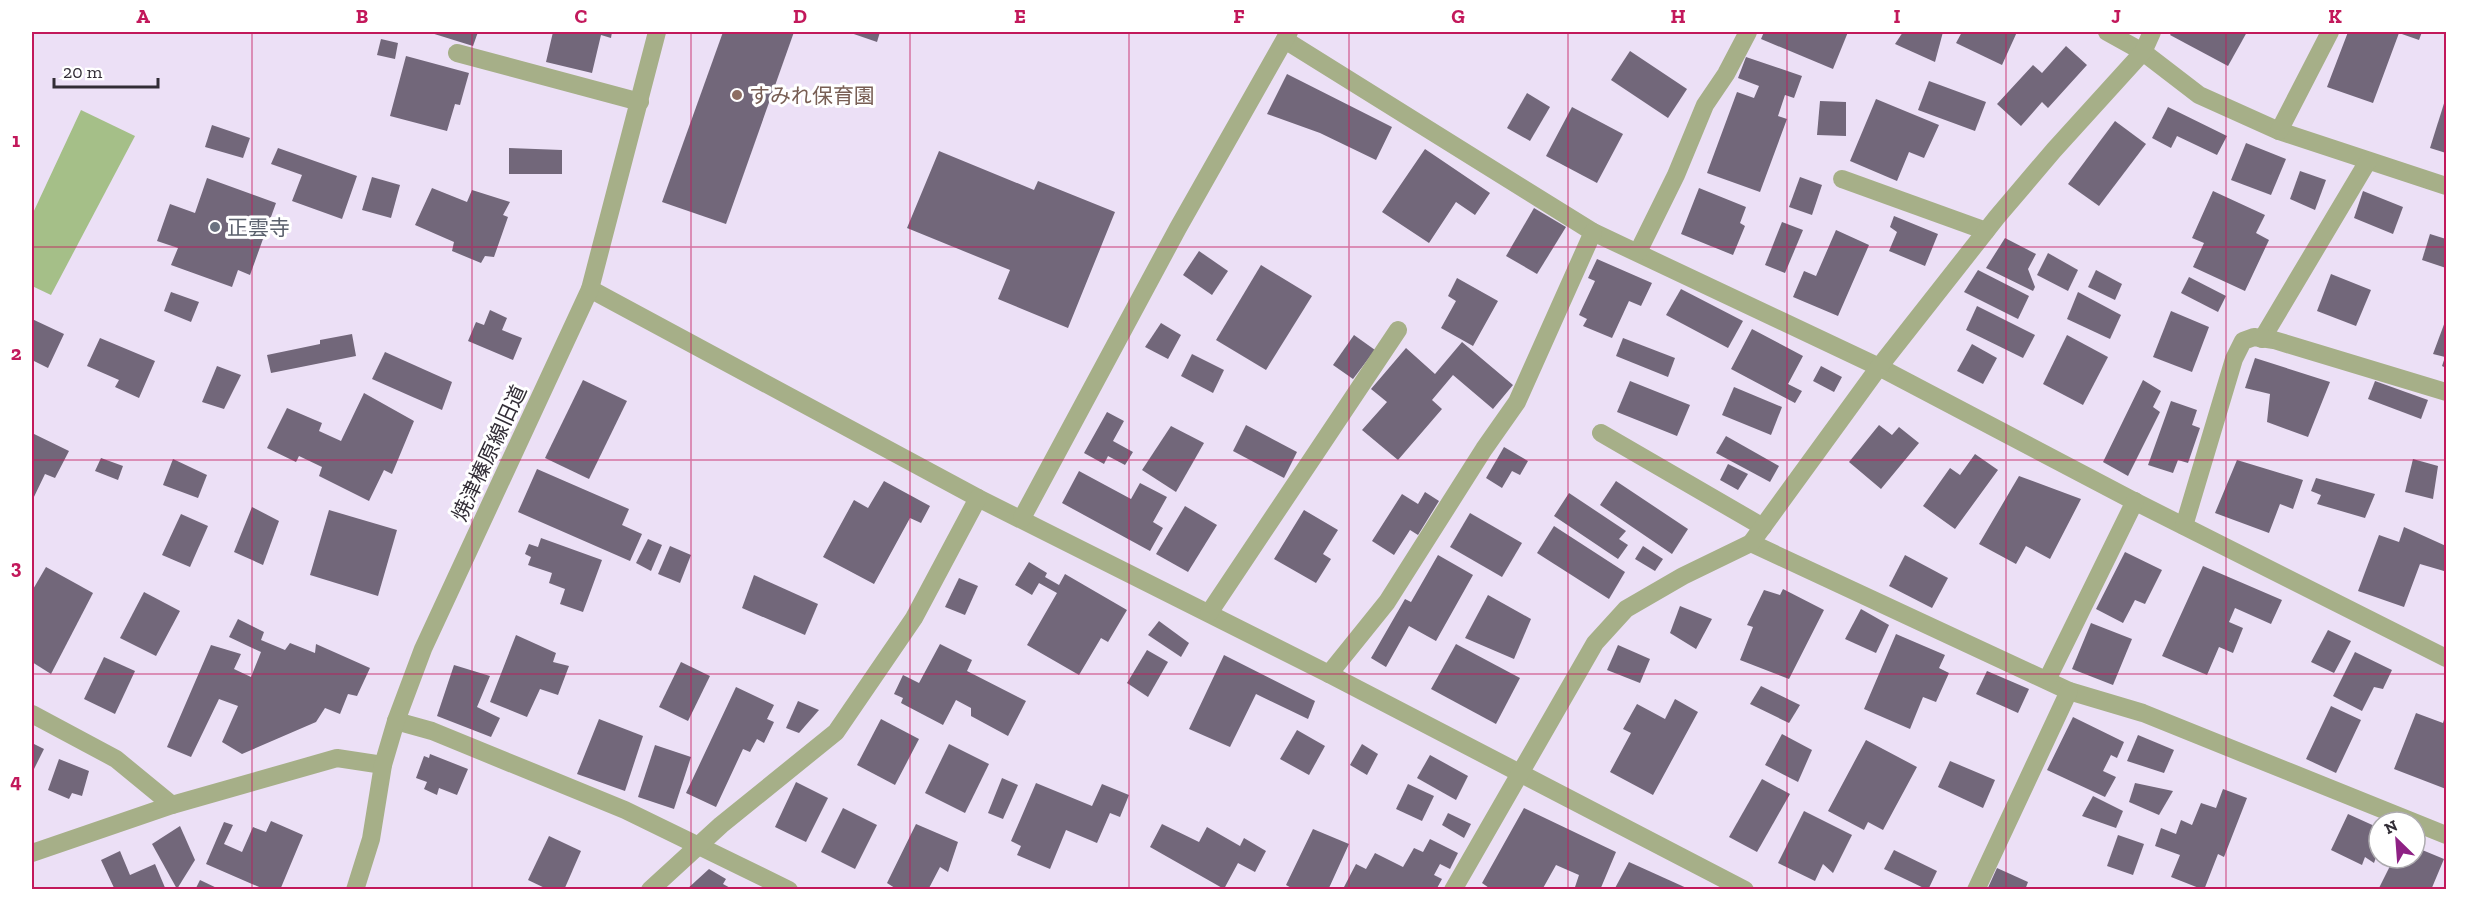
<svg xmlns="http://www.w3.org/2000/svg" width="2478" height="921" font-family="'Zilla Slab','Noto Sans JP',serif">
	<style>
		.green { fill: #a5bf88 }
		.building { fill: #72677a }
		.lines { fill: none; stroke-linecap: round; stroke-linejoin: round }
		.minor { stroke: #a6af88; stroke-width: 18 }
		.grid { fill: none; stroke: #c2185b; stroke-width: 1.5; stroke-opacity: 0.55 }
		.education-dot { fill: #8d6e63; stroke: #fff; stroke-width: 2 }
		.worship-dot { fill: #6b7280; stroke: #fff; stroke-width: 2 }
		.labels { text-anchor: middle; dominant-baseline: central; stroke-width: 6; stroke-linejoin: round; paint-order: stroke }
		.education-label { font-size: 21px; fill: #785e54; stroke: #fff; text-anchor: start }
		.worship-label { font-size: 21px; fill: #5b616d; stroke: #fff; text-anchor: start }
		.street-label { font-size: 21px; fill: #322d36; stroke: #fff }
		.neatline { fill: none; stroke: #c2185b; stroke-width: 2 }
		.grid-label { font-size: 20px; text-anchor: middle; font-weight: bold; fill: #c2185b }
	</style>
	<rect width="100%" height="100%" fill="#ece0f6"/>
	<polygon class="green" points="81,110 135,136 51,295 32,286 32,215"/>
	<g class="building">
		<polygon points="428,32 478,32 473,46"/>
		<polygon points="553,32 612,32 611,38 601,35 592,73 546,62"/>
		<polygon points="723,32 794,32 726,224 662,202"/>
		<polygon points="848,32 880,32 877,42"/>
		<polygon points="1764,32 1848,32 1833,69 1761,39"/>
		<polygon points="1903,32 1943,32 1935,62 1895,44"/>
		<polygon points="1962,32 2017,32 2002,65 1956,43"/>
		<polygon points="2172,32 2247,32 2228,66 2170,35"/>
		<polygon points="2348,32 2422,32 2419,40 2399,33 2373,103 2327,87"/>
		<polygon points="381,39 398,43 395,59 377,55"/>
		<polygon points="2066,46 2087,65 2048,108 2042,102 2021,126 1997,104 2033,65 2042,73"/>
		<polygon points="1630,51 1687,89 1668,118 1611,80"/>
		<polygon points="406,56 469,73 460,105 455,104 447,131 390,116"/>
		<polygon points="1746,57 1802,76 1794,98 1785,95 1778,116 1787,119 1760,192 1707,173 1737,92 1754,98 1759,86 1738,78"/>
		<polygon points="1287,74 1392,127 1376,160 1320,133 1267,114"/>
		<polygon points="1929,81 1986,102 1975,131 1918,110"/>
		<polygon points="1527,93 1550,107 1530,141 1507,128"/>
		<polygon points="2446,97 2446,153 2430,148"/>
		<polygon points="1876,99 1939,125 1924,158 1909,152 1897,181 1850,161"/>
		<polygon points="1820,101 1846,102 1846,136 1817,135"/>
		<polygon points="1572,107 1623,134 1597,183 1546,156"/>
		<polygon points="2168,107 2227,136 2217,155 2177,136 2171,148 2152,138"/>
		<polygon points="2115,121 2146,144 2099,206 2068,184"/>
		<polygon points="212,125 250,138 243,158 205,147"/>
		<polygon points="2246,143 2286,159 2271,195 2231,180"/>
		<polygon points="278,148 357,176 342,219 292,201 302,175 271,164"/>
		<polygon points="509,148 562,150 562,174 509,174"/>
		<polygon points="1425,149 1490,193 1475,215 1456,202 1429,243 1382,212"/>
		<polygon points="939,151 1034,190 1038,181 1115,212 1068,328 998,299 1010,270 907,228"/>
		<polygon points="2300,171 2326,180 2315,210 2290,199"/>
		<polygon points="372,177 400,185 391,218 362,210"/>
		<polygon points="1800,177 1822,185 1812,215 1789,207"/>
		<polygon points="207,178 276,203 250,275 238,270 232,287 171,265 178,248 157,241 170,204 195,213"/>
		<polygon points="432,188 467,202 472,190 510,202 503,215 508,217 494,257 485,256 481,263 452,251 454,242 415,225"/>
		<polygon points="1699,188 1746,207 1740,223 1745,226 1733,255 1681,234"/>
		<polygon points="2213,191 2265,215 2256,233 2269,240 2245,291 2193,267 2204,243 2192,238"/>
		<polygon points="2363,191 2403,207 2393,234 2354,218"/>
		<polygon points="1534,208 1566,227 1537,274 1506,256"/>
		<polygon points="1894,216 1938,234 1925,266 1889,251 1897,232 1890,227"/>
		<polygon points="1782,222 1803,230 1785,273 1765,265"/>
		<polygon points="1836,230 1869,245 1838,316 1793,297 1804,271 1816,276"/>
		<polygon points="2430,234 2446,239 2446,268 2422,260"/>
		<polygon points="2005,238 2036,254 2028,269 2035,287 2033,291 1986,268"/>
		<polygon points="1199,251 1228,271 1212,295 1183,275"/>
		<polygon points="2048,253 2078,270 2068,291 2037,275"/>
		<polygon points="1597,259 1652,283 1641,306 1629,301 1612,338 1583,326 1587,319 1579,315 1595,281 1588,278"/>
		<polygon points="1261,265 1312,296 1266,370 1216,340"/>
		<polygon points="1978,270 2029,296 2018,319 1964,292"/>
		<polygon points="2096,270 2122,284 2115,300 2088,287"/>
		<polygon points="2331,274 2371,290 2356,326 2317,311"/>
		<polygon points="2189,277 2226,296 2218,312 2181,293"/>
		<polygon points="1457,278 1498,301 1473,346 1441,328 1456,301 1448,296"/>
		<polygon points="1681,289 1743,321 1728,348 1666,315"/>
		<polygon points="171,292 199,302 191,322 164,311"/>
		<polygon points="2078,292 2121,315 2110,339 2067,319"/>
		<polygon points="1977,306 2035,335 2023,358 1966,330"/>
		<polygon points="490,310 507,318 502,330 522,338 513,360 468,341 476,322 484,325"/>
		<polygon points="2171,311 2209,327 2192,372 2153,357"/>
		<polygon points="32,319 64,334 48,368 34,361 32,366"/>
		<polygon points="2446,319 2446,368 2442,366 2445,357 2433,354"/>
		<polygon points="1161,323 1181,335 1168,359 1145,347"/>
		<polygon points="1752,329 1803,356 1788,384 1802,391 1795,403 1731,369"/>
		<polygon points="352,334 356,356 271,373 267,355 320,344 320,340"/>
		<polygon points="1354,335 1375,350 1353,379 1333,365"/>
		<polygon points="2067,335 2108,357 2083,405 2043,384"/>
		<polygon points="100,338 155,361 139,398 115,387 119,380 87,366"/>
		<polygon points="1623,338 1675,358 1668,377 1616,356"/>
		<polygon points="1462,342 1513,385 1493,409 1453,375 1432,400 1442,409 1398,460 1362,430 1387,402 1371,389 1406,348 1435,374"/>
		<polygon points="1972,344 1997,358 1983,384 1957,371"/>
		<polygon points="385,352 452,382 442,410 372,379"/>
		<polygon points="1192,354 1224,370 1213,393 1181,376"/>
		<polygon points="2255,358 2330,382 2308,437 2267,422 2270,394 2245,388"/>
		<polygon points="217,366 241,375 224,409 202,402"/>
		<polygon points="1821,366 1842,377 1834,392 1813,381"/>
		<polygon points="583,380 627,401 589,479 545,458"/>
		<polygon points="2143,380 2161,391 2153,407 2160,412 2128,476 2103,462"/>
		<polygon points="1630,381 1690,405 1677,436 1617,412"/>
		<polygon points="2375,381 2428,400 2421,419 2368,399"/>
		<polygon points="1734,387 1782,407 1771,435 1722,415"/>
		<polygon points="364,393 414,421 392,474 384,470 369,501 319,476 322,467 299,456 296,462 267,448 287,408 322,423 319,431 341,441"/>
		<polygon points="2171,401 2197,410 2192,425 2200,428 2188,463 2178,460 2173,473 2148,465"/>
		<polygon points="1107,412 1124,421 1113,441 1133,452 1125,465 1108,456 1104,464 1084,453"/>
		<polygon points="1246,425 1297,452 1284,478 1233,451"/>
		<polygon points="1879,425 1892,435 1899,427 1919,443 1881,489 1849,462"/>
		<polygon points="1171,426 1204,443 1176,492 1142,470"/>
		<polygon points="32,433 69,451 55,478 45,474 32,501"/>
		<polygon points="1726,436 1779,466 1770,482 1716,453"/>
		<polygon points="1504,447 1528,461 1520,475 1512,471 1502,488 1486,478"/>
		<polygon points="1975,454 1998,470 1955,529 1923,506 1950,468 1960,475"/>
		<polygon points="101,458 123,466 118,480 95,471"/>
		<polygon points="173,459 207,475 198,498 163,485"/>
		<polygon points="2413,459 2438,466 2433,499 2405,492"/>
		<polygon points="2237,460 2303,480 2293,509 2280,504 2269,533 2215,513"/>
		<polygon points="1728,464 1748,474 1738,490 1720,480"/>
		<polygon points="537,469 629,509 622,525 642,534 630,561 518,512"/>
		<polygon points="1079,471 1131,499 1140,483 1167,497 1153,522 1163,528 1150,551 1062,503"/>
		<polygon points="2019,476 2081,499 2050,559 2026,546 2016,564 1979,544"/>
		<polygon points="2316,478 2375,494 2365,518 2317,504 2321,495 2311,491"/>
		<polygon points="884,481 930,506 921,523 910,518 874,584 823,557 854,500 868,508"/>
		<polygon points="1616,481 1688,529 1672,554 1600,505"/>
		<polygon points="1425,492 1439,501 1418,535 1410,530 1394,555 1372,541 1402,494 1418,504"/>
		<polygon points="1569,493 1626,531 1619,539 1628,545 1618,559 1554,516"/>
		<polygon points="1185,506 1217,525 1188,572 1156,554"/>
		<polygon points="252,507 279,521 263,565 234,552"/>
		<polygon points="329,510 397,530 378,596 310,575"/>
		<polygon points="1304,510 1338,530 1323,554 1331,559 1316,583 1274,559"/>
		<polygon points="1470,513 1522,543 1502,577 1450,547"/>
		<polygon points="181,514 208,526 190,567 162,555"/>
		<polygon points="1554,526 1625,572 1609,599 1537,553"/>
		<polygon points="2404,527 2446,546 2446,559 2444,571 2420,564 2404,607 2358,591 2379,535 2399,542"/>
		<polygon points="541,538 602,560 583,612 560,604 565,589 549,583 552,573 528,565 531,557 525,554 529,544 538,547"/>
		<polygon points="648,539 662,545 651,571 636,563"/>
		<polygon points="670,546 691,555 680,583 658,574"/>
		<polygon points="1643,546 1663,559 1655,571 1635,559"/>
		<polygon points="2125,552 2162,570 2145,604 2135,600 2123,623 2096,609"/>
		<polygon points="1438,555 1473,575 1436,641 1409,626 1386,667 1371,658 1405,599 1411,602"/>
		<polygon points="1905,555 1948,578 1932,608 1889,586"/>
		<polygon points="1029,562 1047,573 1045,577 1059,585 1065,574 1127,610 1108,642 1101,638 1079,675 1027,645 1057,593 1039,583 1032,595 1015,585"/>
		<polygon points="2203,566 2282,600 2271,624 2235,608 2229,622 2243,628 2233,653 2219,647 2207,675 2162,656"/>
		<polygon points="46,567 93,593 51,674 32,662 32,591"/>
		<polygon points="754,575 818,604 805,635 742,608"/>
		<polygon points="959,578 978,586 965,615 945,607"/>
		<polygon points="1783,589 1824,610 1789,679 1740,660 1753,627 1747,625 1764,590 1780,595"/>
		<polygon points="144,592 180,611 156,656 120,638"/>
		<polygon points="1488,595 1531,619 1514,659 1465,638"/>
		<polygon points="1680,606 1712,619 1696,649 1670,633"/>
		<polygon points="1861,609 1889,625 1876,653 1845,639"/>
		<polygon points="238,619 264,632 261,640 285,650 290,643 315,653 316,644 370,668 357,696 348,694 340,714 325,708 316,722 242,754 222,742 238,706 219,699 191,757 167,747 211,645 241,654 234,669 251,677 261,652 229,637"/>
		<polygon points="1159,621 1189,643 1181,657 1148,635"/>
		<polygon points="2091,623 2132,639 2113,685 2072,669"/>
		<polygon points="2328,630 2351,641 2334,673 2311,662"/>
		<polygon points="1896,634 1945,655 1939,668 1949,673 1936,702 1923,697 1910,729 1864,709"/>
		<polygon points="516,635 556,653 553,662 569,666 558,695 540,689 527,717 490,702"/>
		<polygon points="940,644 972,660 967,671 1026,701 1008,736 971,716 971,708 956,700 943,725 901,703 903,698 894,694 903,675 919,683"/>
		<polygon points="1456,644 1520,678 1496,724 1431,689"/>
		<polygon points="1618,645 1650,659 1640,683 1607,670"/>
		<polygon points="1147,650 1168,662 1148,697 1127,683"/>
		<polygon points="2355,652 2392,670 2383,689 2374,687 2362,711 2333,696"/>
		<polygon points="1224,655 1315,701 1308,719 1256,694 1230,747 1189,729"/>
		<polygon points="104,657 135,671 115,714 84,699"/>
		<polygon points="681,662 710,676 688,721 659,707"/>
		<polygon points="454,665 490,676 477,707 500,718 491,737 437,716"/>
		<polygon points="1987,671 2029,689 2018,713 1976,694"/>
		<polygon points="1761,686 1800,705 1789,723 1750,704"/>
		<polygon points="736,687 774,705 767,719 774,722 764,743 757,739 750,752 743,749 716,807 686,793"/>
		<polygon points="1675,699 1698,712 1653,795 1610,772 1631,733 1623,729 1637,704 1665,719"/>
		<polygon points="798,701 819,710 799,733 786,728"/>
		<polygon points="2331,706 2361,720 2336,773 2306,759"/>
		<polygon points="2416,713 2443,723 2446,713 2446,789 2394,769"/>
		<polygon points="2073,717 2124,742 2117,758 2111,755 2103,771 2116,777 2105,797 2047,770"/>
		<polygon points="599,719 643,736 625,791 577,774"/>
		<polygon points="881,719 919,739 895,785 857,765"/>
		<polygon points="1297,730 1325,746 1309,775 1280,759"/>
		<polygon points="1782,734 1812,750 1798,782 1765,765"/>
		<polygon points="2138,735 2174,750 2164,773 2127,761"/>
		<polygon points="1866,740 1917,767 1883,830 1868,822 1864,830 1828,811"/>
		<polygon points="32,743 44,749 32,773"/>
		<polygon points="949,744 989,764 965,813 925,793"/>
		<polygon points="1362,744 1378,754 1367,775 1350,765"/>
		<polygon points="655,745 691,757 674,809 638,797"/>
		<polygon points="430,754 468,769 457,795 439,788 437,795 424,789 427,782 416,778 424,756 429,758"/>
		<polygon points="1430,755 1468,776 1456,800 1417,778"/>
		<polygon points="59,759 89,771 82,796 72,793 69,799 48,790"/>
		<polygon points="1950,761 1995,780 1983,808 1938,787"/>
		<polygon points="1002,778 1018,785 1003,819 988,813"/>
		<polygon points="1762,779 1790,794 1757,852 1729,837"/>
		<polygon points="796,782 828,798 806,842 775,827"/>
		<polygon points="1036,783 1092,806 1102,784 1129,795 1120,817 1110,813 1097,843 1066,830 1050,869 1017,855 1021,846 1011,841"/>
		<polygon points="2135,783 2173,791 2159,815 2129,802"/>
		<polygon points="1408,784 1434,796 1422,821 1396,809"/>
		<polygon points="2223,789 2247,798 2224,857 2218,854 2204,890 2171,877 2180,855 2155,846 2161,828 2176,834 2181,820 2192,825 2201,803 2216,808"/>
		<polygon points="2093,796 2123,811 2116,828 2082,816"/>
		<polygon points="843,808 877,825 855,869 821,852"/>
		<polygon points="1524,808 1616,852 1600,890 1574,890 1579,875 1556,865 1542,890 1492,890 1482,883"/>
		<polygon points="1804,811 1852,835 1833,873 1823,864 1815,881 1778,863"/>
		<polygon points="1448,813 1471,824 1464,838 1442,825"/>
		<polygon points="2348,814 2379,828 2379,849 2374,863 2365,857 2362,865 2331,850"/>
		<polygon points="271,821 303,835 280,890 266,890 206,864 224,822 233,825 224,844 242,852 253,827 266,832"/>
		<polygon points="916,824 958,842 948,872 940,867 928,890 898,890 887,883"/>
		<polygon points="1162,824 1199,842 1207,827 1240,846 1244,838 1266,851 1255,872 1238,863 1224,889 1150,847"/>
		<polygon points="180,826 195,860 177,889 152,844"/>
		<polygon points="1313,829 1349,844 1329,888 1332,890 1295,890 1286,885"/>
		<polygon points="2118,835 2144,844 2133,875 2107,866"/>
		<polygon points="549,836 581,851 564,890 549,890 528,880"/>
		<polygon points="1430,839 1458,853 1450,869 1440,864 1434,875 1442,879 1436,890 1349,890 1344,887 1356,864 1366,869 1375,853 1403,867 1414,848 1423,852"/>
		<polygon points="2415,847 2444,859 2431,890 2378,890 2394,858 2415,858"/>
		<polygon points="1894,850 1937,871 1928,890 1884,869"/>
		<polygon points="120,851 130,875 155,864 166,890 115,890 101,860"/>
		<polygon points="1629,862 1691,890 1614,890"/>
		<polygon points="1997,868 2028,882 2025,890 1987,890"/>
		<polygon points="709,869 726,879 723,884 734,890 686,890"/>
		<polygon points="200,880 221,890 195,890"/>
	</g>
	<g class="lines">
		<g class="minor">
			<polyline points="2107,32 2143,52 2199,95 2279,131 2446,186"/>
			<polyline points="1285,40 1593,232 1879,367 2130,499 2446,658"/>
			<polyline points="457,53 640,102"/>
			<polyline points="2279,131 2330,32"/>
			<polyline points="1842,179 1986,231"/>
			<polyline points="1638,252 1676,175 1705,105 1726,74 1748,32"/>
			<polyline points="590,289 978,498 1329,674 1745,890"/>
			<polyline points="2262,339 2368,161"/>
			<polyline points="1601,433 1763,527"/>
			<polyline points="1022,518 1178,228 1289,32"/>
			<polyline points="2184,526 2234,359 2243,341 2254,337 2274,340 2446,392"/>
			<polyline points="1751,543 2069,691 2143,713 2446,835"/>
			<polyline points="1209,613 1398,330"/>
			<polyline points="1329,674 1387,602 1484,449 1517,402 1593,232"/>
			<polyline points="2047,680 2135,501"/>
			<polyline points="32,714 116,759 172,805"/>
			<polyline points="396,721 432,731 625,810 789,890"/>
			<polyline points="32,853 172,805 337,758 383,765"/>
			<polyline points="355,890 371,839 383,765 396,721 423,649 590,289 657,32"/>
			<polyline points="650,890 721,825 836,732 914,618 978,498"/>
			<polyline points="1453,890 1595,643 1626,609 1683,576 1751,543 1879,367 1997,217 2054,150 2143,52 2152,32"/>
			<polyline points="1976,890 2069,691"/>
		</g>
	</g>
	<path class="grid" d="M252 32V890M472 32V890M691 32V890M910 32V890M1129 32V890M1349 32V890M1568 32V890M1787 32V890M2006 32V890M2226 32V890M32 247H2446M32 460H2446M32 674H2446"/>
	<circle class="education-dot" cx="737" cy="95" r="6"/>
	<circle class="worship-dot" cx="215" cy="227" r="6"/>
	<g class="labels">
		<g class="education-label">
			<text x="749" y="95">すみれ保育園</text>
		</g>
		<g class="worship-label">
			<text x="227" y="227">正雲寺</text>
		</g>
		<g class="street-label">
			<text transform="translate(489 453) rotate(-65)">焼津榛原線旧道</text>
		</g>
	</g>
	<rect width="2478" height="921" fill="none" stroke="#ffffff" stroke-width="66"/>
	<g transform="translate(2397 840) rotate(335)"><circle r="28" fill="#ffffff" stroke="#adabaf" stroke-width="1.5"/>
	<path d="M0-4.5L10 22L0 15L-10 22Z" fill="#8e2184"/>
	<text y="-9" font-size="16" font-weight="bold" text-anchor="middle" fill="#322d36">N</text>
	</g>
	<path d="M54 78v9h104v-9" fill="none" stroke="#322d36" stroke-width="3"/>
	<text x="63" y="78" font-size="18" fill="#322d36" stroke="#ffffff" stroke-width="4.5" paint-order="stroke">20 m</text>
	<rect x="33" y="33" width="2412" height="855" class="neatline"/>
	<g class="grid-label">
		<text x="143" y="23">A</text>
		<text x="362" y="23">B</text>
		<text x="581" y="23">C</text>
		<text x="800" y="23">D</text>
		<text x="1020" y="23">E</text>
		<text x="1239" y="23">F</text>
		<text x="1458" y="23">G</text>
		<text x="1678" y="23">H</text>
		<text x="1897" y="23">I</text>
		<text x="2116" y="23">J</text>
		<text x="2335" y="23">K</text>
		<text x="16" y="147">1</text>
		<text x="16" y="360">2</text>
		<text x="16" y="574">3</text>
		<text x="16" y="788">4</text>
	</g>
</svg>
